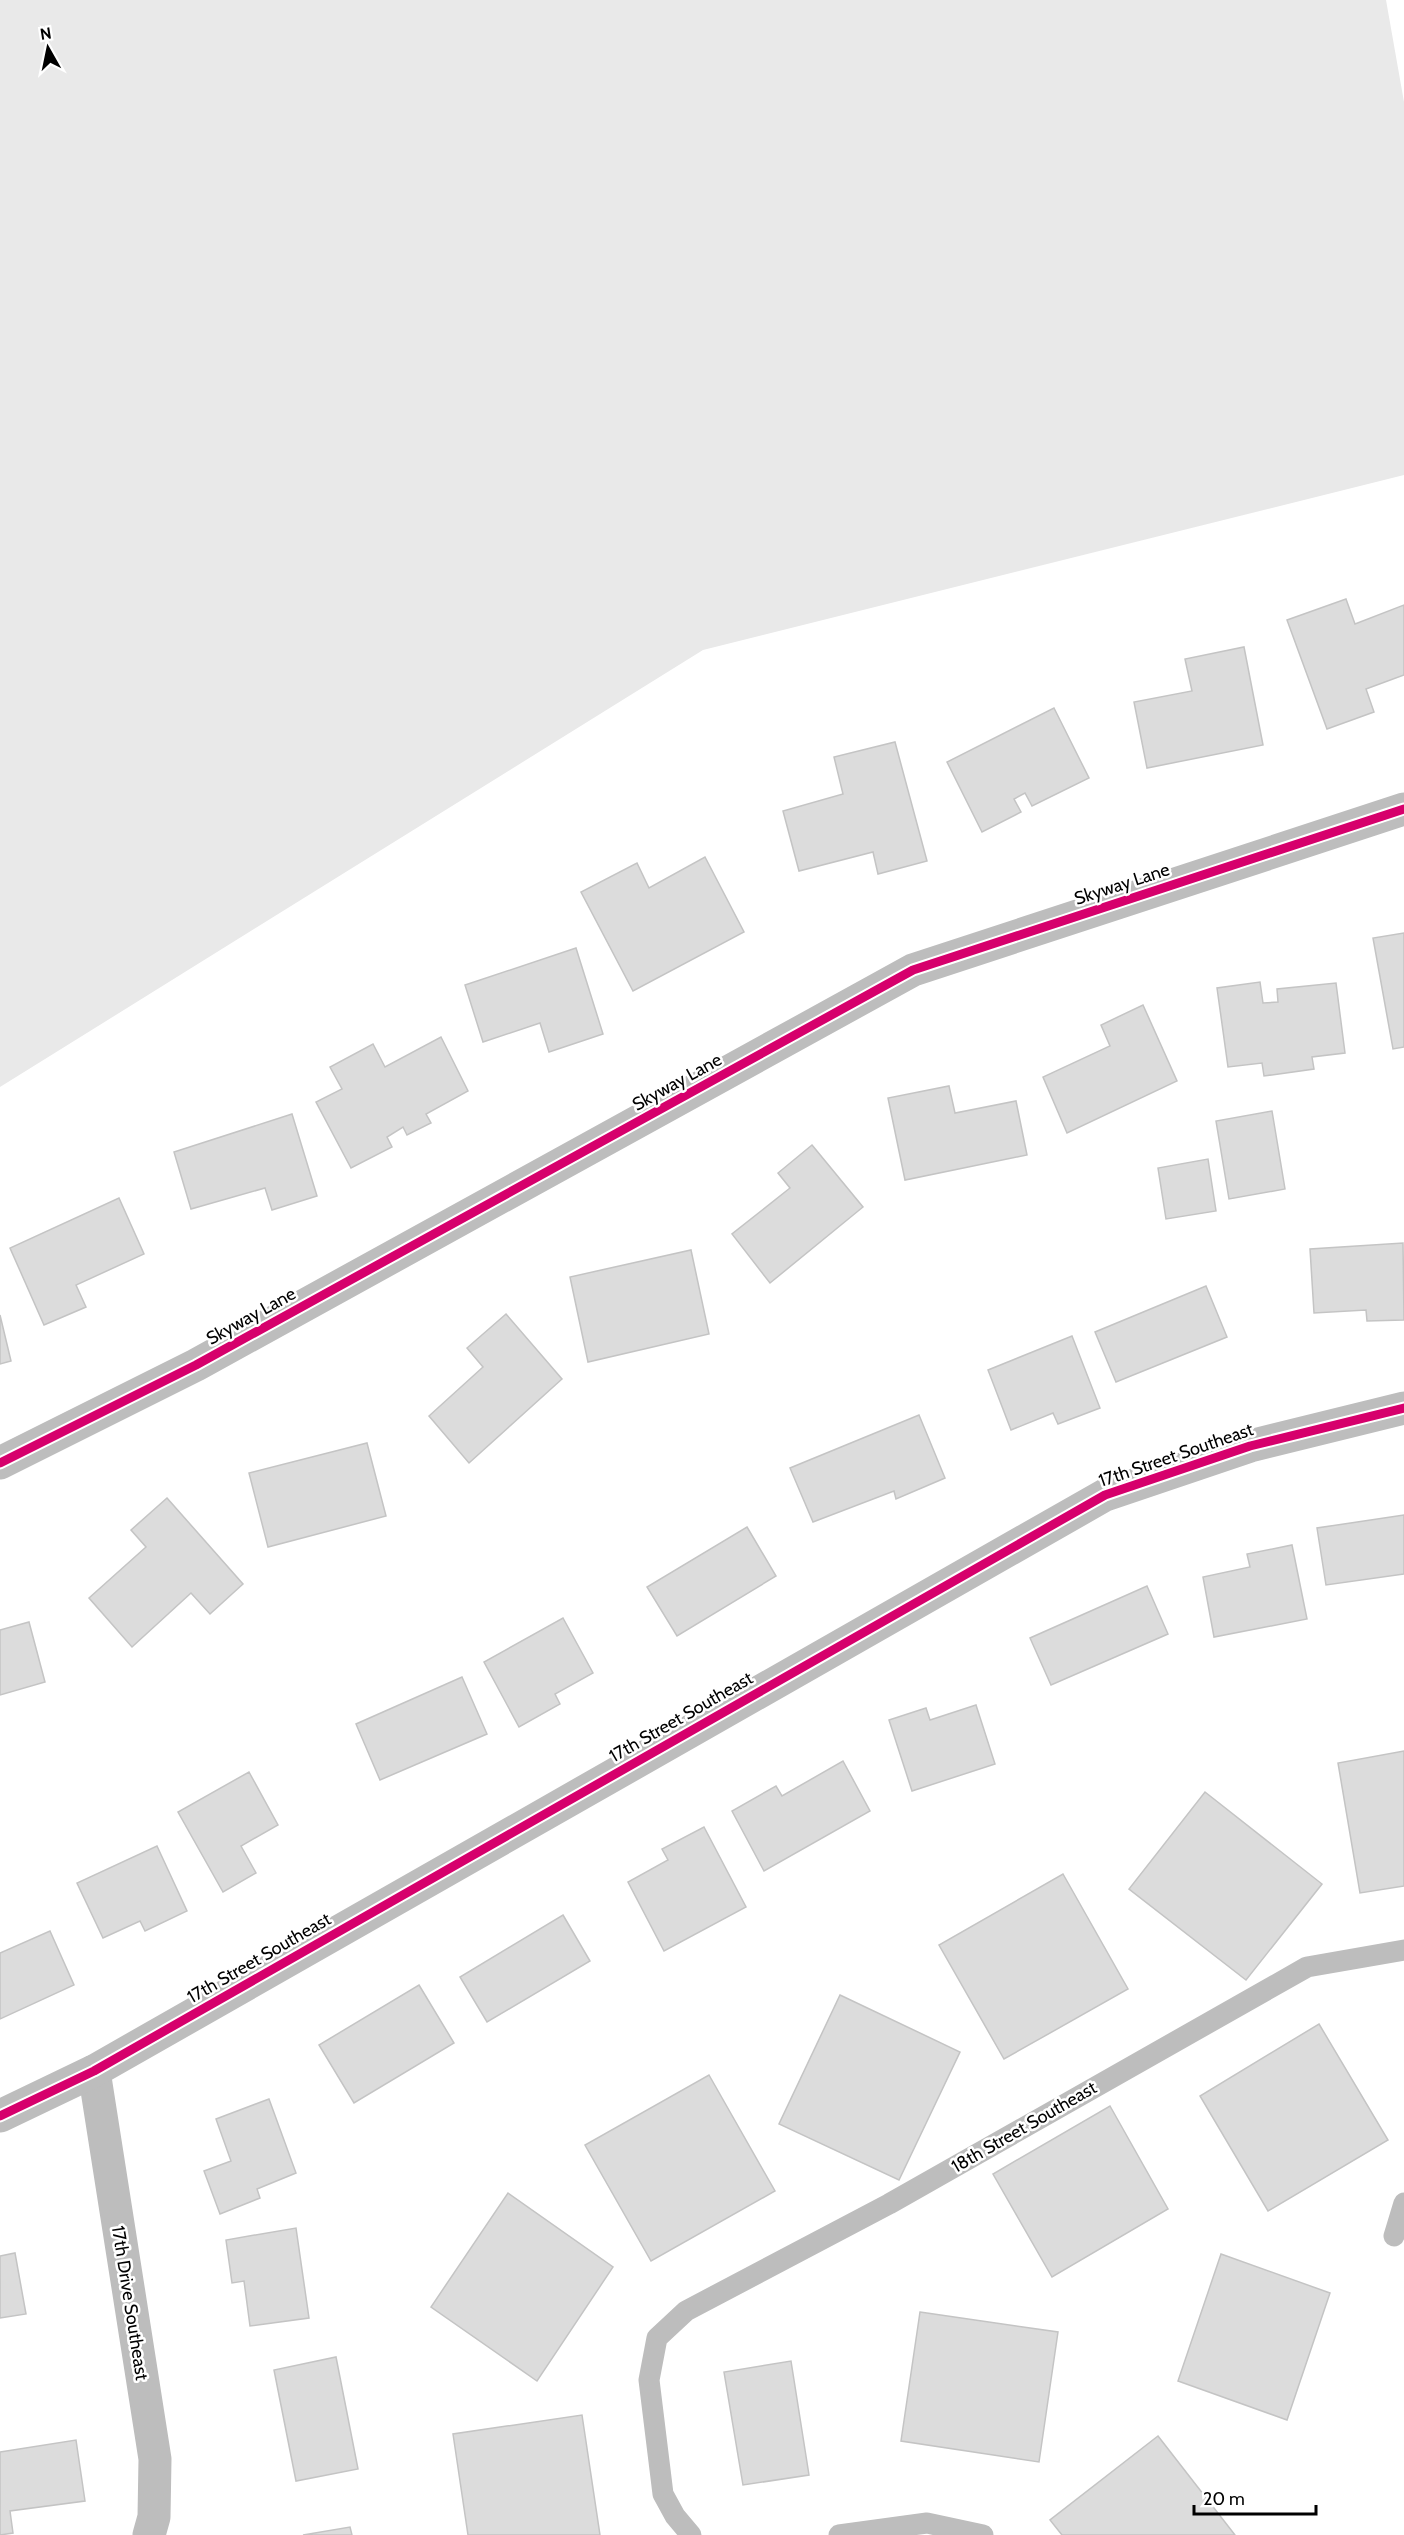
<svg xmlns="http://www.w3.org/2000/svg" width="1404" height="2535" font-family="Cabin,sans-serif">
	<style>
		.green { fill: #e9e9e9 }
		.building { fill: #dcdcdc; stroke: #c4c4c4; stroke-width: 1.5 }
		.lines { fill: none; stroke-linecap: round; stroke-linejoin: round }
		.service { stroke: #bdbdbd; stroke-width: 21 }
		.minor { stroke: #bdbdbd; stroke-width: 33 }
		.cycleway-casing { stroke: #fff; stroke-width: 13 }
		.cycleway { stroke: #d6006c; stroke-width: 9 }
		.labels { text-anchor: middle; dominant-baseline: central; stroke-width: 5; stroke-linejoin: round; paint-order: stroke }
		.street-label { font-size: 18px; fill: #000; stroke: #fff }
	</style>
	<rect width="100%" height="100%" fill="#fff"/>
	<polygon class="green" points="0,0 1386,0 1404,102 1404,475 703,650 0,1087"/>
	<g class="building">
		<polygon points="1346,599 1355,624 1404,605 1404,675 1366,689 1374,712 1327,729 1287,620"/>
		<polygon points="1244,647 1263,745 1147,768 1134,702 1192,691 1185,659"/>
		<polygon points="1054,708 1089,778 1032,806 1025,793 1014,799 1021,812 982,832 947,762"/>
		<polygon points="895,742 927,861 878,874 873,852 799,871 783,811 843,794 834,757"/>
		<polygon points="705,857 744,932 633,991 581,892 637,863 649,888"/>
		<polygon points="1404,933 1404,1047 1393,1049 1373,938"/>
		<polygon points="576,948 603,1034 549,1052 540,1023 483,1042 465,985"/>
		<polygon points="1260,982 1263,1003 1278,1002 1277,989 1336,983 1345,1053 1312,1057 1314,1069 1264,1076 1262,1063 1228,1067 1217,988"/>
		<polygon points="1143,1005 1177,1081 1067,1133 1043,1077 1110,1046 1101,1025"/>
		<polygon points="441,1037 468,1091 426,1114 431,1123 407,1135 403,1127 387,1137 392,1147 351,1168 316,1102 342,1089 330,1067 373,1044 385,1067"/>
		<polygon points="949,1086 955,1113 1016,1101 1027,1155 905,1180 888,1098"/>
		<polygon points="1272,1111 1285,1189 1229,1199 1216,1121"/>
		<polygon points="292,1114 317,1196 272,1210 265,1188 191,1209 174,1152"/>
		<polygon points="812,1145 863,1207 770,1283 732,1234 790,1188 778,1173"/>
		<polygon points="1208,1159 1216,1211 1166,1219 1158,1168"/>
		<polygon points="119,1198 144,1254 76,1285 86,1307 44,1325 10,1248"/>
		<polygon points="1403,1243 1404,1320 1367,1321 1366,1310 1314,1313 1310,1249"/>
		<polygon points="691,1250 709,1334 588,1362 570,1277"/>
		<polygon points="1206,1286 1227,1337 1116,1382 1095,1332"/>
		<polygon points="506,1314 562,1379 469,1463 429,1416 483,1367 467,1348"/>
		<polygon points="0,1315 11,1361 0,1364"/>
		<polygon points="1072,1336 1100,1408 1058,1424 1053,1413 1011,1430 988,1370"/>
		<polygon points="919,1415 945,1478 896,1499 894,1491 813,1522 790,1468"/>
		<polygon points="367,1443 386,1516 268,1547 249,1473"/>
		<polygon points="167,1498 243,1584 210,1614 191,1593 132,1647 89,1598 146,1547 131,1530"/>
		<polygon points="1404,1515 1404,1574 1326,1585 1317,1528"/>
		<polygon points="747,1527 776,1576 677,1636 647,1587"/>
		<polygon points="1292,1545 1307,1619 1214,1637 1203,1577 1250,1567 1247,1554"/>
		<polygon points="1147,1586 1168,1634 1051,1685 1030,1638"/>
		<polygon points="563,1618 593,1673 555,1694 560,1704 519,1727 484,1662"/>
		<polygon points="29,1622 45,1682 0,1695 0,1630"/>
		<polygon points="462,1677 487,1734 380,1780 356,1724"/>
		<polygon points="976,1705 995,1764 912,1791 889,1720 926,1708 930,1720"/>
		<polygon points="1404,1751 1404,1886 1360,1893 1338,1763"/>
		<polygon points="843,1761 870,1811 764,1871 732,1811 776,1786 782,1796"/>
		<polygon points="249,1772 278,1825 241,1846 256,1873 223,1892 178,1812"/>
		<polygon points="1205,1792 1322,1884 1246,1980 1129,1889"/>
		<polygon points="704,1827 746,1907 664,1951 628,1882 668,1860 662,1849"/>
		<polygon points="157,1846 187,1911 145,1931 140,1921 103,1938 77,1883"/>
		<polygon points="1063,1874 1128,1989 1004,2059 939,1945"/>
		<polygon points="563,1915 590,1961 487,2022 460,1977"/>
		<polygon points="50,1931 74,1985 0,2019 0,1953"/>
		<polygon points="419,1985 454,2043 354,2103 319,2045"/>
		<polygon points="840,1995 960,2052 899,2180 779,2124"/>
		<polygon points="1319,2024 1388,2140 1268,2211 1200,2096"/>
		<polygon points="709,2075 775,2191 651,2261 585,2145"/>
		<polygon points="269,2099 296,2173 257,2189 260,2198 220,2214 204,2171 231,2161 216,2119"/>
		<polygon points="1110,2106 1168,2209 1052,2277 993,2174"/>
		<polygon points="508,2193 613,2267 537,2381 431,2307"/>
		<polygon points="296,2228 309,2318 250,2326 244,2281 232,2283 226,2240"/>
		<polygon points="15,2253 26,2314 0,2318 0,2256"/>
		<polygon points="1221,2254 1330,2293 1287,2420 1178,2381"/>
		<polygon points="920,2312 1058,2332 1039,2462 901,2441"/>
		<polygon points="336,2357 358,2469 296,2481 274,2370"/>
		<polygon points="791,2361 809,2475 743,2485 724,2372"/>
		<polygon points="582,2415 600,2535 468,2535 453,2434"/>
		<polygon points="1158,2436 1235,2535 1062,2535 1050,2520"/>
		<polygon points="76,2440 85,2501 10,2511 13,2533 0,2535 0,2452"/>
		<polygon points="350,2527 352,2535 303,2535"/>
	</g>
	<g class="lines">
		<g class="service">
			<polyline points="1394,2236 1404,2203"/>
			<polyline points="691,2535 675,2516 663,2494 649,2380 657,2338 686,2311 889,2204 1307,1967 1404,1950"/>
			<polyline points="839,2535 927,2523 983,2535"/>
		</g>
		<g class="minor">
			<polyline points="0,1463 196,1365 913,970 1404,809"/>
			<polyline points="94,2071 155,2459 154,2517 149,2535"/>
			<polyline points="0,2116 94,2071 1105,1495 1250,1446 1404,1408"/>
		</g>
		<defs>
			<g id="cycleway">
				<polyline points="0,1463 196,1365 913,970 1404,809"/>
				<polyline points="0,2116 94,2071 1105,1495 1250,1446 1404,1408"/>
			</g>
		</defs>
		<use href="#cycleway" class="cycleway-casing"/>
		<use href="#cycleway" class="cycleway"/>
	</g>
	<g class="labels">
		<g class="street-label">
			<text transform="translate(1122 884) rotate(-18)">Skyway Lane</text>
			<text transform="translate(677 1082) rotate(-29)">Skyway Lane</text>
			<text transform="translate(251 1316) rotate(-29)">Skyway Lane</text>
			<text transform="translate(1176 1455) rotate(-19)">17th Street Southeast</text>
			<text transform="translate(681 1717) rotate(-30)">17th Street Southeast</text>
			<text transform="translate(259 1958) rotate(-30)">17th Street Southeast</text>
			<text transform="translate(1024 2127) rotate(-30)">18th Street Southeast</text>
			<text transform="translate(130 2303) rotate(81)">17th Drive Southeast</text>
		</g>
	</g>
	<g transform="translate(48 48) rotate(351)" stroke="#ffffff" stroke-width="4.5" paint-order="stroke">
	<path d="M0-4.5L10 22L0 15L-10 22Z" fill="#000000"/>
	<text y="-9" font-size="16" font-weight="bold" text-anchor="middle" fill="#000000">N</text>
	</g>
	<path d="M1194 2505v9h122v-9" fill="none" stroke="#000000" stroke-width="3"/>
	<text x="1203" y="2505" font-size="18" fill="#000000" stroke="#ffffff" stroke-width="4.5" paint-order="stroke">20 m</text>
</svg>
